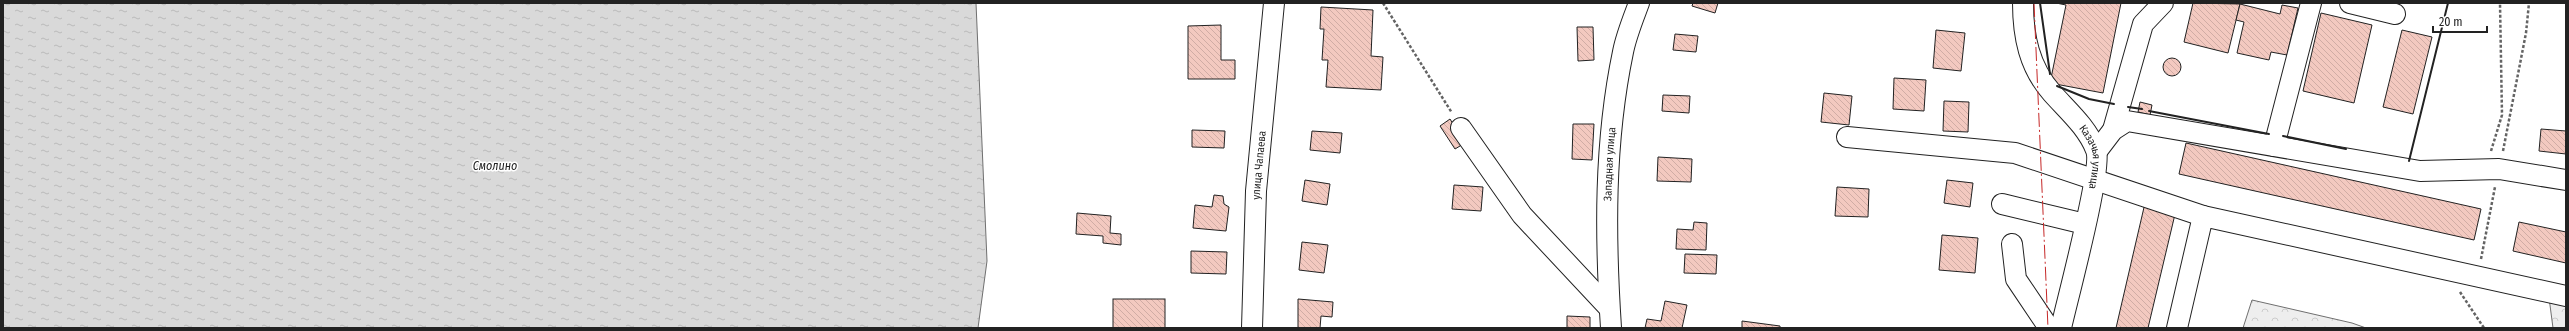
<svg xmlns="http://www.w3.org/2000/svg" width="2569" height="331" font-family="'Fira Sans Condensed',sans-serif">
	<style>
		.forest { fill: url(#forest-crowns); stroke: #6f6f6f }
		.water { fill: url(#water-ripples); stroke: #6f6f6f }
		.building { fill: url(#building-back-hatch); stroke: #222 }
		.lines { fill: none; stroke-linecap: round; stroke-linejoin: round }
		.minor-casing { stroke: #222; stroke-width: 22 }
		.path { stroke: #646464; stroke-width: 2.5; stroke-dasharray: 3 2; stroke-linecap: butt }
		.minor { stroke: #fff; stroke-width: 20 }
		.wall { stroke: #222; stroke-width: 2 }
		.power { stroke: #c62828; stroke-width: 1; stroke-dasharray: 14 3 2 3; stroke-linecap: butt }
		.labels { text-anchor: middle; dominant-baseline: central; stroke-width: 3; stroke-linejoin: round; paint-order: stroke }
		.street-label { font-size: 11px; fill: #222; stroke: #fff }
		.water-label { font-size: 12px; font-style: italic; fill: #222; stroke: #fff }
	</style>
	<defs>
		<pattern id="forest-crowns" width="20" height="18" patternUnits="userSpaceOnUse"><rect width="20" height="18" fill="#eee"/><path d="M2 6a3 3 0 1 1 6 0M12 15a3 3 0 1 1 6 0" fill="none" stroke="#ccc"/></pattern>
		<pattern id="water-ripples" width="26" height="14" patternUnits="userSpaceOnUse"><rect width="26" height="14" fill="#d9d9d9"/><path d="M2 4q2-2 4 0t4 0M15 11q2-2 4 0t4 0" fill="none" stroke="#bababa"/></pattern>
		<pattern id="building-back-hatch" width="6" height="6" patternUnits="userSpaceOnUse"><rect width="6" height="6" fill="#f3c9c0"/><path d="M-1 5l2 2M0 0l6 6M5-1l2 2" fill="none" stroke="#d0aca5"/></pattern>
	</defs>
	<rect width="100%" height="100%" fill="#fff"/>
	<g class="forest">
		<polygon points="2548,290 2566,299 2566,328 2553,328"/>
		<polygon points="2252,300 2352,323 2366,328 2243,328"/>
	</g>
	<polygon class="water" points="3,3 976,3 987,261 978,328 3,328"/>
	<g class="building">
		<polygon points="1693,3 1718,3 1715,13 1692,6"/>
		<polygon points="2056,3 2121,3 2103,93 2050,83 2066,5"/>
		<polygon points="2193,3 2240,4 2228,53 2184,42"/>
		<polygon points="2240,4 2280,14 2282,5 2298,8 2287,55 2271,52 2269,60 2237,53 2244,22 2236,20"/>
		<polygon points="1321,7 1373,10 1371,56 1383,57 1381,90 1326,87 1328,60 1322,60 1324,29 1320,29"/>
		<polygon points="2321,13 2372,25 2354,103 2303,91"/>
		<polygon points="1221,25 1221,60 1235,60 1235,79 1188,79 1188,26"/>
		<polygon points="1577,27 1593,27 1594,60 1578,61"/>
		<polygon points="1936,30 1965,33 1961,71 1933,68"/>
		<polygon points="2402,30 2432,37 2413,114 2383,107"/>
		<polygon points="1675,34 1698,36 1696,52 1673,50"/>
		<circle cx="2172" cy="67" r="9"/>
		<polygon points="1894,78 1926,80 1924,111 1893,109"/>
		<polygon points="1824,93 1852,96 1849,125 1821,122"/>
		<polygon points="1663,95 1690,96 1689,113 1662,111"/>
		<polygon points="1944,101 1969,102 1968,132 1943,131"/>
		<polygon points="2140,102 2152,105 2150,115 2138,112"/>
		<polygon points="1450,119 1465,143 1455,149 1440,126"/>
		<polygon points="1573,124 1594,124 1592,160 1572,159"/>
		<polygon points="2541,129 2566,131 2566,154 2539,151"/>
		<polygon points="1192,130 1225,131 1224,148 1192,147"/>
		<polygon points="1312,131 1342,133 1340,153 1310,150"/>
		<polygon points="2186,143 2481,209 2474,240 2179,174"/>
		<polygon points="1658,157 1692,159 1691,182 1657,181"/>
		<polygon points="1305,180 1330,184 1327,205 1302,201"/>
		<polygon points="1947,180 1973,183 1970,207 1944,203"/>
		<polygon points="1454,185 1483,187 1481,211 1452,209"/>
		<polygon points="1837,187 1869,189 1868,217 1835,216"/>
		<polygon points="1214,195 1223,196 1224,204 1229,207 1226,231 1193,228 1195,205 1212,207"/>
		<polygon points="2145,203 2176,210 2148,328 2116,328"/>
		<polygon points="1077,213 1111,216 1110,233 1121,234 1121,245 1103,243 1103,236 1076,234"/>
		<polygon points="1694,222 1707,223 1706,250 1676,249 1677,229 1693,230"/>
		<polygon points="2519,222 2566,232 2566,263 2513,251"/>
		<polygon points="1942,235 1978,238 1975,273 1939,270"/>
		<polygon points="1302,242 1328,245 1324,273 1299,270"/>
		<polygon points="1191,251 1227,252 1226,274 1191,273"/>
		<polygon points="1685,254 1717,255 1716,274 1684,273"/>
		<rect x="1113" y="299" width="52" height="29"/>
		<polygon points="1298,299 1333,302 1332,317 1321,316 1320,328 1298,328"/>
		<polygon points="1665,301 1687,305 1682,328 1645,328 1647,319 1661,321"/>
		<polygon points="1567,316 1590,317 1590,328 1567,328"/>
		<polygon points="1742,321 1780,326 1780,328 1742,328"/>
	</g>
	<g class="lines">
		<defs>
			<g id="minor">
				<path id="s1" d="M2023 3C2023 36 2029 67 2052 93 2068 111 2087 127 2096 150 2103 167 2067 301 2061 328"/>
				<polyline points="2350,3 2395,14"/>
				<polyline points="1461,128 1522,215 1609,308"/>
				<polyline points="2113,130 2143,24 2163,3"/>
				<polyline points="1847,137 2015,153 2203,216"/>
				<polyline points="2274,146 2311,3"/>
				<polyline points="2097,151 2113,130 2127,121 2420,171 2499,169 2566,180"/>
				<polyline points="2002,204 2085,224"/>
				<polyline points="2012,244 2016,279 2049,328"/>
				<path id="s2" d="M1252 328 1256 191 1274 3"/>
				<path id="s3" d="M1611 328C1605 236 1604 143 1623 52 1626 36 1633 19 1639 3"/>
				<polyline points="2177,328 2203,216 2566,296"/>
			</g>
		</defs>
		<use href="#minor" class="minor-casing"/>
		<g class="path">
			<polyline points="1383,3 1452,113"/>
			<polyline points="2491,151 2502,115 2500,3"/>
			<polyline points="2503,151 2526,33 2529,3"/>
			<polyline points="2481,259 2495,187"/>
			<polyline points="2460,292 2484,328"/>
		</g>
		<use href="#minor" class="minor"/>
		<g class="wall">
			<polyline points="2040,3 2050,74"/>
			<polyline points="2057,86 2089,99 2114,104"/>
			<polyline points="2128,107 2142,109"/>
			<polyline points="2149,111 2269,134"/>
			<polyline points="2283,136 2346,149"/>
			<polyline points="2409,161 2448,3"/>
		</g>
		<polyline class="power" points="2034,3 2048,328"/>
	</g>
	<g class="labels">
		<g class="street-label">
			<text stroke="none"><textPath href="#s1" startOffset="175">Казачья улица</textPath></text>
			<text stroke="none"><textPath href="#s3" startOffset="164">Западная улица</textPath></text>
			<text stroke="none"><textPath href="#s2" startOffset="163">улица Чапаева</textPath></text>
		</g>
		<g class="water-label">
			<text x="495" y="166">Смолино</text>
		</g>
	</g>
	<rect width="2569" height="331" fill="none" stroke="#222222" stroke-width="8"/>
	<path d="M2433 26v6h54v-6" fill="none" stroke="#222222" stroke-width="2"/>
	<text x="2439" y="26" font-size="12" fill="#222222" stroke="#ffffff" stroke-width="3" paint-order="stroke">20 m</text>
</svg>
